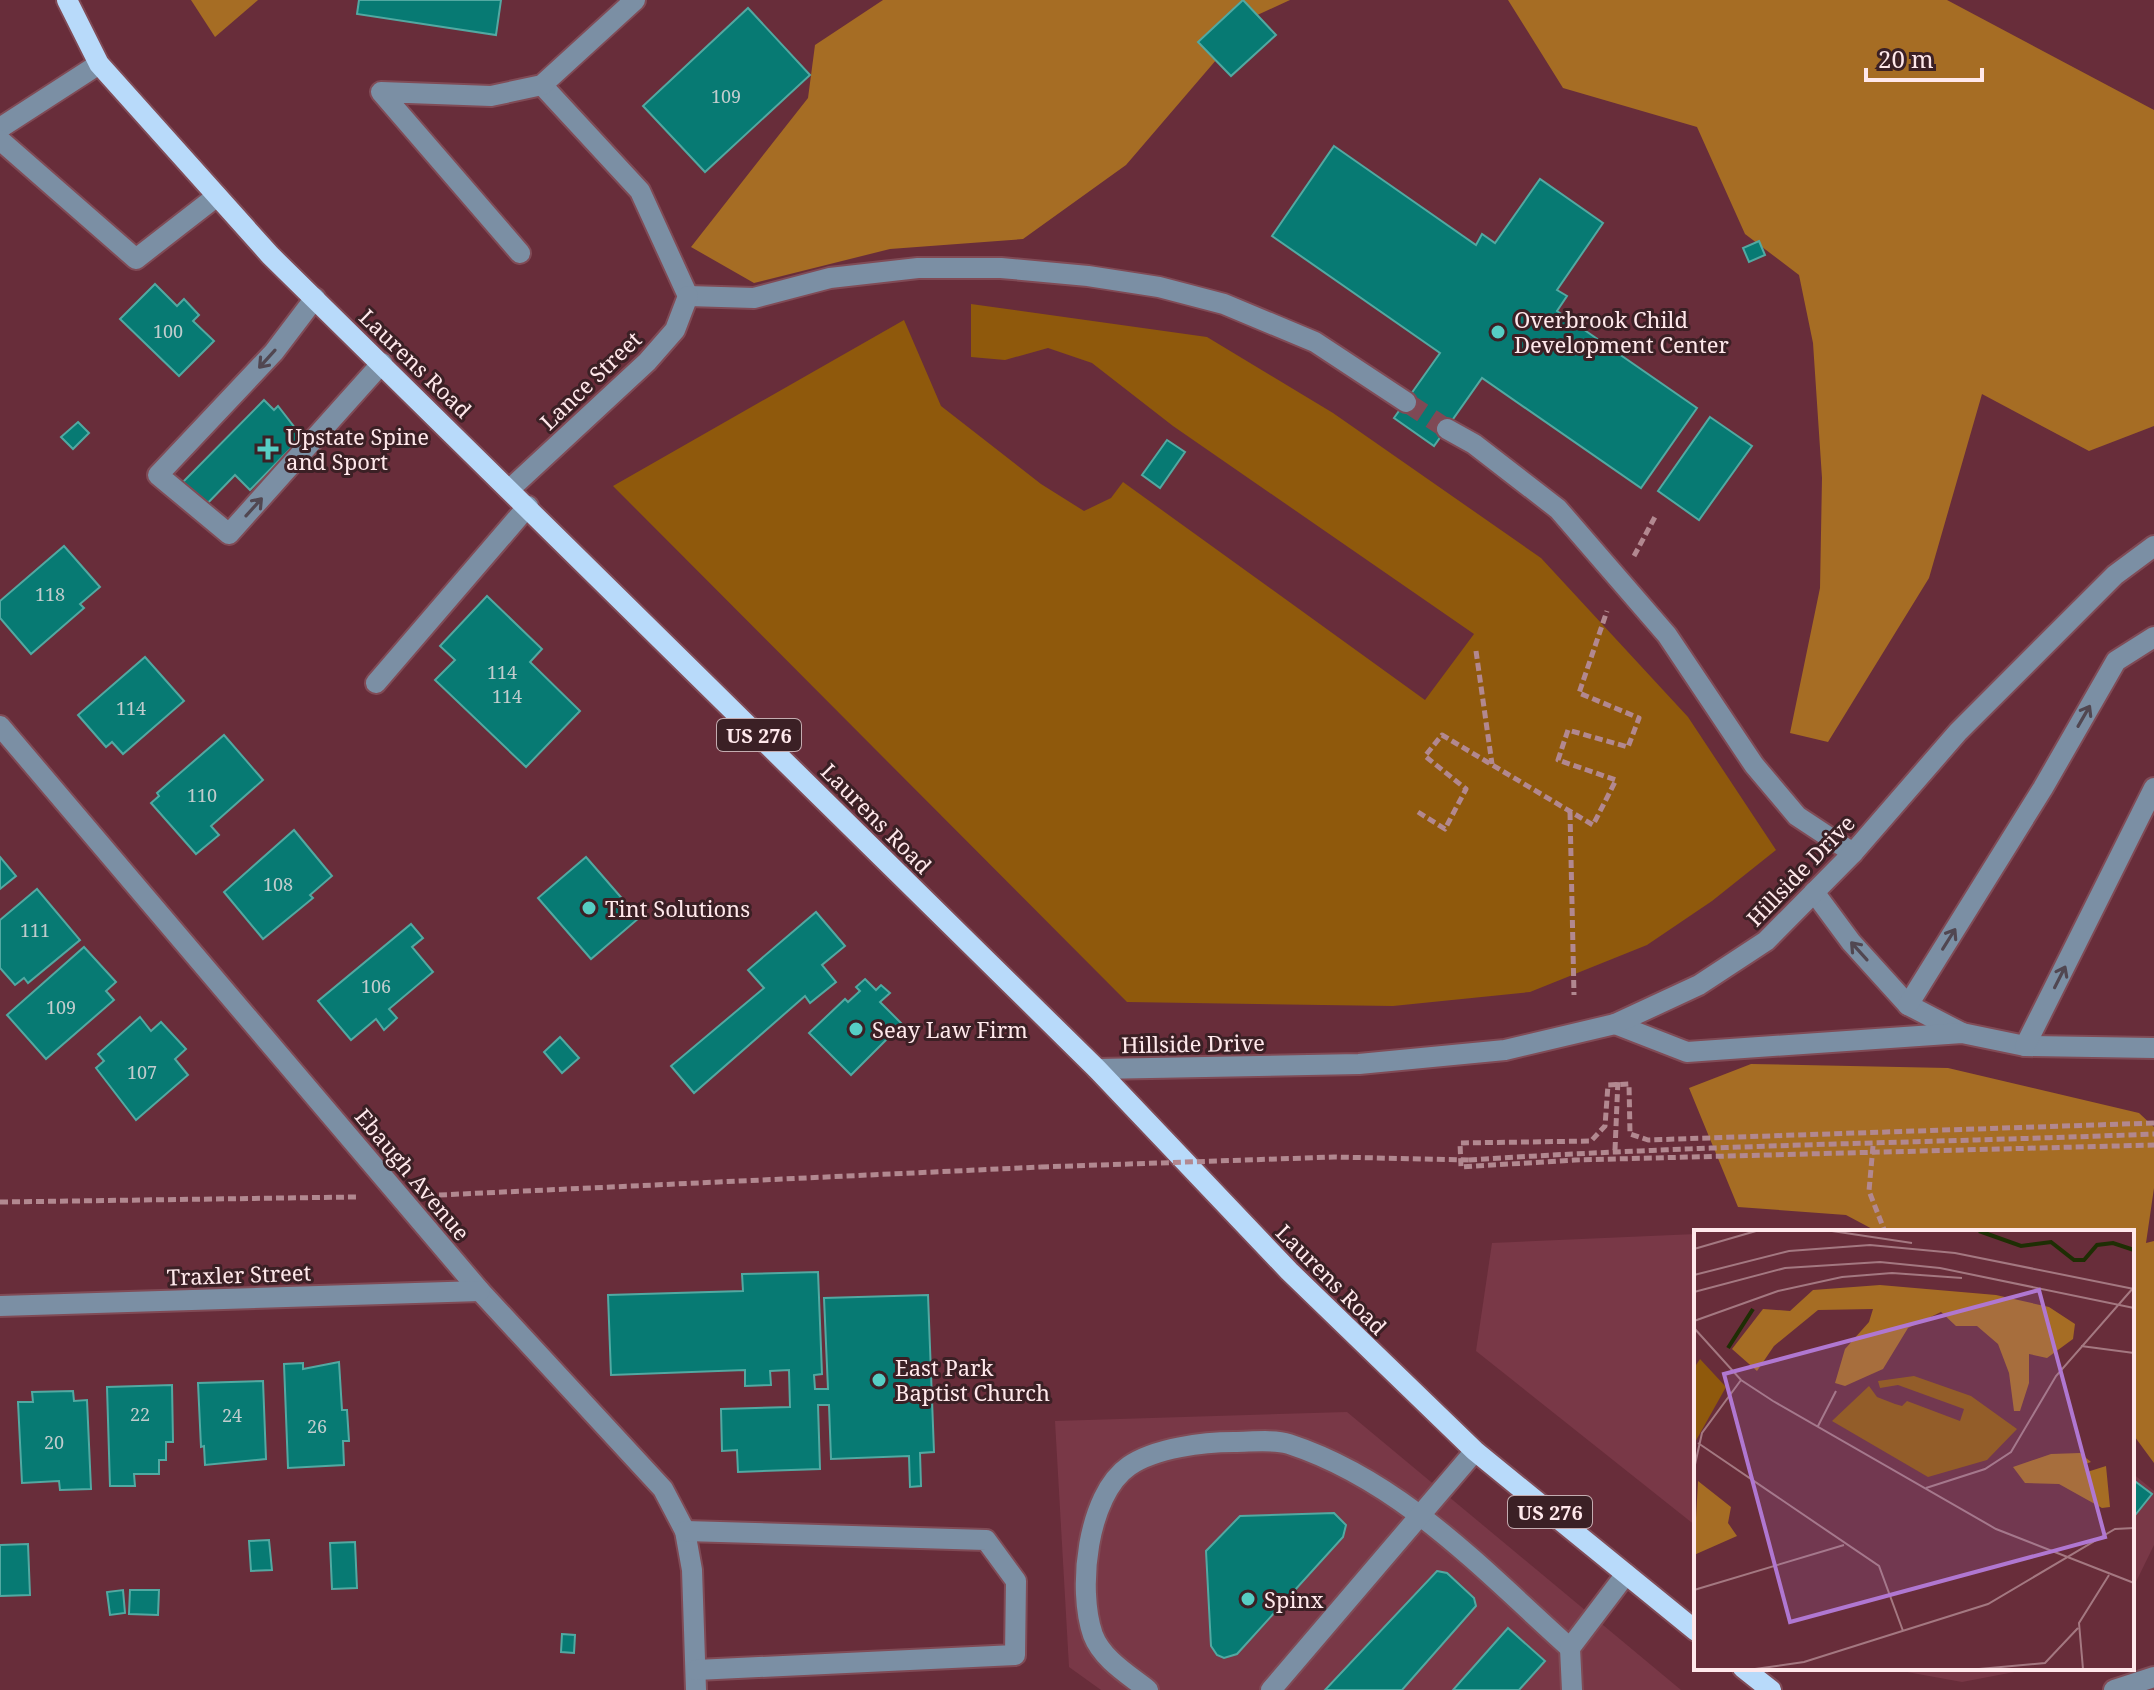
<svg xmlns="http://www.w3.org/2000/svg" width="2154" height="1690" font-family="'Noto Serif',serif">
	<style>
		.built { fill: #793847 }
		.green { fill: #8f590c }
		.forest { fill: #a66d24 }
		.building { fill: #077a73; stroke: #52a9a2; stroke-width: 2 }
		.lines { fill: none; stroke-linecap: round; stroke-linejoin: round }
		.minor-tunnel { stroke: #7f4955; stroke-width: 20; stroke-dasharray: 20 10; stroke-linecap: butt }
		.minor-casing { stroke: #804b56; stroke-width: 24 }
		.major-casing { stroke: #804b56; stroke-width: 24 }
		.path { stroke: #b28890; stroke-width: 5; stroke-dasharray: 8 4; stroke-linecap: butt }
		.minor { stroke: #7b8fa4; stroke-width: 20 }
		.major { stroke: #b8dafa; stroke-width: 20 }
		.path-bridge { stroke: #b28890; stroke-width: 5; stroke-dasharray: 8 4; stroke-linecap: butt }
		.oneway { stroke: #514751 }
		.poi-dot { fill: #56cec4; stroke: #3b2025; stroke-width: 3 }
		.labels { text-anchor: middle; dominant-baseline: central; stroke-width: 6; stroke-linejoin: round; paint-order: stroke }
		.number-label { font-size: 18px; fill: #c1cccd }
		.shield { fill: #3b2025; stroke: #c4acb0; stroke-width: 2 }
		.shield-label { font-size: 20px; font-weight: bold; fill: #ffe8eb }
		.poi-label { font-size: 22px; fill: #ffe8eb; stroke: #3b2025; text-anchor: start }
		.street-label { font-size: 22px; fill: #ffe8eb; stroke: #3b2025 }
		.inset-river { fill: none; stroke: #1e2e04; stroke-width: 4 }
		.inset-road { fill: none; stroke: #a47881; stroke-width: 2 }
		.view { fill: #b077d1; fill-opacity: 0.15; stroke: #b077d1; stroke-width: 4 }
		.inset-edge { fill: none; stroke: #ffe8eb; stroke-width: 4 }
	</style>
	<rect width="100%" height="100%" fill="#682d3a"/>
	<g class="built">
		<polygon points="1696,1234 1696,1526 1476,1351 1492,1243"/>
		<polygon points="1347,1412 1681,1690 1101,1690 1069,1667 1055,1421"/>
		<polygon points="2132,1473 2154,1491 2154,1545 2132,1590"/>
		<polygon points="1885,1668 2035,1668 1962,1682"/>
	</g>
	<polygon class="green" points="971,304 1207,337 1333,413 1541,558 1688,717 1776,850 1712,901 1647,945 1530,992 1393,1006 1127,1002 613,486 904,320 941,406 1041,484 1084,511 1111,498 1123,482 1425,700 1474,634 1173,426 1092,363 1048,348 1005,360 971,357"/>
	<g class="forest">
		<polygon points="191,0 258,0 215,37"/>
		<polygon points="883,0 1290,0 1253,17 1126,165 1023,239 890,249 754,283 691,247 808,98 815,45"/>
		<polygon points="1508,0 1947,0 2154,110 2154,426 2089,451 1982,394 1929,578 1828,742 1790,733 1820,588 1822,478 1813,343 1799,275 1745,234 1697,127 1563,88"/>
		<polygon points="1751,1064 1948,1068 2139,1113 2154,1127 2154,1188 2146,1243 2154,1241 2154,1463 2132,1433 2132,1232 1878,1232 1846,1215 1738,1207 1689,1088"/>
	</g>
	<g class="building">
		<polygon points="359,0 501,0 496,35 357,14"/>
		<polygon points="1243,0 1276,35 1231,76 1198,42"/>
		<polygon points="748,8 810,75 705,172 643,106"/>
		<polygon points="1334,146 1476,245 1482,234 1495,243 1540,179 1603,223 1557,290 1567,296 1557,311 1697,408 1641,488 1482,378 1434,446 1394,418 1440,353 1272,236"/>
		<polygon points="1759,241 1765,255 1749,262 1743,248"/>
		<polygon points="155,284 177,306 184,299 199,315 193,321 214,341 179,376 120,319"/>
		<polygon points="264,400 274,410 278,406 302,437 250,490 235,475 202,509 179,486"/>
		<polygon points="1710,417 1752,446 1699,520 1658,491"/>
		<polygon points="78,422 89,433 73,449 61,437"/>
		<polygon points="1167,440 1185,452 1160,488 1142,475"/>
		<polygon points="64,546 100,587 80,604 84,608 31,654 0,618 0,601"/>
		<polygon points="487,596 542,649 530,662 580,711 526,767 435,680 455,660 440,646"/>
		<polygon points="145,657 184,701 123,754 112,742 106,747 78,715"/>
		<polygon points="224,735 263,780 211,826 219,835 196,854 151,803 159,796 157,793"/>
		<polygon points="294,830 332,876 310,895 313,898 263,939 224,892"/>
		<polygon points="0,857 16,876 0,889"/>
		<polygon points="586,857 639,918 591,959 538,898"/>
		<polygon points="37,889 80,940 28,983 24,978 15,985 0,968 0,920"/>
		<polygon points="816,912 845,946 822,965 836,982 810,1003 805,996 694,1093 671,1066 764,988 748,970"/>
		<polygon points="411,924 423,938 412,947 433,972 389,1009 397,1018 384,1030 376,1019 351,1040 318,1001"/>
		<polygon points="84,947 116,982 106,991 114,1000 46,1059 7,1015"/>
		<polygon points="865,979 876,990 881,985 890,993 880,1002 902,1024 851,1075 809,1033 845,999 848,1002 860,991 856,987"/>
		<polygon points="140,1017 151,1031 161,1022 186,1049 175,1059 188,1075 136,1120 96,1068 104,1061 98,1054"/>
		<polygon points="560,1037 579,1058 562,1073 544,1052"/>
		<polygon points="818,1272 822,1374 814,1375 815,1389 828,1389 824,1298 928,1295 934,1452 920,1453 921,1486 910,1487 909,1456 831,1459 829,1405 818,1405 820,1469 738,1472 737,1450 722,1451 721,1409 790,1407 789,1370 770,1371 771,1385 745,1386 745,1370 611,1375 608,1295 743,1291 742,1274"/>
		<polygon points="339,1362 342,1410 347,1410 349,1441 343,1441 344,1465 288,1468 284,1364 303,1363 303,1369"/>
		<polygon points="263,1381 266,1459 205,1465 204,1446 201,1447 198,1383"/>
		<polygon points="172,1385 173,1442 166,1442 166,1460 159,1460 159,1474 134,1474 135,1486 110,1486 107,1387"/>
		<polygon points="73,1391 74,1401 87,1400 91,1489 60,1490 59,1481 22,1483 18,1402 33,1402 32,1392"/>
		<polygon points="2132,1479 2152,1494 2132,1519"/>
		<polygon points="1334,1513 1346,1525 1343,1537 1237,1654 1224,1658 1217,1655 1211,1646 1206,1551 1240,1516"/>
		<polygon points="269,1540 272,1570 251,1571 249,1541"/>
		<polygon points="355,1542 357,1588 332,1589 330,1543"/>
		<polygon points="28,1544 30,1595 0,1596 0,1545"/>
		<polygon points="1437,1571 1447,1573 1474,1598 1476,1606 1402,1690 1325,1690"/>
		<polygon points="123,1590 125,1613 110,1615 107,1592"/>
		<polygon points="130,1590 159,1590 158,1615 129,1614"/>
		<polygon points="1508,1628 1545,1661 1519,1690 1453,1690"/>
		<polygon points="562,1634 575,1635 574,1653 561,1652"/>
	</g>
	<g class="lines">
		<polyline class="minor-tunnel" points="1406,402 1447,429"/>
		<defs>
			<g id="minor">
				<polyline points="542,85 640,191 688,296"/>
				<polyline points="0,128 99,64"/>
				<polyline points="0,140 136,259 217,196"/>
				<polyline points="520,253 381,92 491,96 542,85 635,0"/>
				<polyline points="688,296 754,298 830,278 918,268 1001,268 1088,276 1159,287 1224,304 1315,342 1406,402"/>
				<polyline points="315,298 274,352 158,475 229,534 382,363"/>
				<polyline points="1447,429 1474,444 1558,509 1667,635 1754,765 1797,816 1853,853"/>
				<polyline points="510,489 647,362 675,330 688,296"/>
				<polyline points="376,683 528,506"/>
				<polyline points="0,726 480,1291 663,1489 685,1531 692,1570 696,1690"/>
				<polyline points="1814,892 1851,942 1908,1005 1962,1033"/>
				<polyline points="1908,1005 2043,788 2116,661 2154,637"/>
				<polyline points="1615,1024 1687,1052 1962,1033 2025,1046 2154,1048"/>
				<polyline points="2025,1046 2154,788"/>
				<polyline points="1097,1069 1359,1064 1505,1050 1615,1024 1699,985 1766,941 1853,853 1958,732 2115,575 2154,546"/>
				<polyline points="0,1306 480,1291"/>
				<polyline points="685,1531 986,1540 1016,1581 1015,1655 696,1670"/>
				<path d="M1148 1690C1129 1675 1102 1659 1093 1635 1077 1590 1087 1495 1129 1466 1155 1448 1204 1442 1234 1442 1251 1442 1273 1439 1289 1444 1402 1481 1484 1571 1570 1648"/>
				<polyline points="1271,1690 1475,1451"/>
				<polyline points="1572,1690 1570,1648 1626,1574"/>
				<polyline points="2114,1690 2154,1677"/>
			</g>
			<g id="major">
				<polyline points="67,0 99,64 270,255 1097,1069 1289,1271 1475,1451 1696,1631"/>
				<polyline points="1743,1668 1771,1690"/>
			</g>
		</defs>
		<use href="#minor" class="minor-casing"/>
		<use href="#major" class="major-casing"/>
		<g class="path">
			<polyline points="1634,556 1656,515"/>
			<polyline points="1476,651 1492,764"/>
			<polyline points="1418,812 1445,829 1466,789 1425,756 1442,735 1593,825 1616,780 1558,760 1568,730 1628,747 1639,718 1579,693 1607,611"/>
			<polyline points="1570,812 1574,995"/>
			<polyline points="2154,1123 1648,1140 1630,1134 1629,1084 1608,1085 1605,1126 1591,1141 1460,1143 1461,1167 1575,1160 2154,1145"/>
			<polyline points="1873,1146 1869,1191 1885,1232"/>
			<polyline points="1615,1150 1618,1079"/>
			<path d="M1469 1160C1697 1145 1926 1143 2154 1134"/>
			<polyline points="439,1195 1041,1167"/>
			<polyline points="0,1202 356,1197"/>
		</g>
		<use href="#minor" class="minor"/>
		<use href="#major" class="major"/>
		<polyline class="path-bridge" points="1041,1167 1334,1157 1469,1160"/>
	</g>
	<defs><path id="oneway-shaft" d="M-6 0H5M1.5-3L5.5 0L1.5 3" fill="none" stroke-width="1.6" stroke-linecap="round" stroke-linejoin="round" transform="scale(2)"/></defs>
	<g class="oneway">
		<use href="#oneway-shaft" transform="translate(267 359) rotate(132)"/>
		<use href="#oneway-shaft" transform="translate(254 507) rotate(-48)"/>
		<use href="#oneway-shaft" transform="translate(2084 716) rotate(-60)"/>
		<use href="#oneway-shaft" transform="translate(1949 939) rotate(-58)"/>
		<use href="#oneway-shaft" transform="translate(1859 951) rotate(-132)"/>
		<use href="#oneway-shaft" transform="translate(2060 977) rotate(-63)"/>
	</g>
	<g class="poi-dot">
		<circle cx="1498" cy="332" r="8"/>
		<path d="M264 437h8v8h8v8h-8v8h-8v-8h-8v-8h8z"/>
		<circle cx="589" cy="908" r="8"/>
		<circle cx="856" cy="1029" r="8"/>
		<circle cx="879" cy="1380" r="8"/>
		<circle cx="1248" cy="1599" r="8"/>
	</g>
	<g class="labels">
		<g class="number-label">
			<text x="726" y="96">109</text>
			<text x="168" y="331">100</text>
			<text x="50" y="594">118</text>
			<text x="502" y="672">114</text>
			<text x="507" y="696">114</text>
			<text x="131" y="708">114</text>
			<text x="202" y="795">110</text>
			<text x="278" y="884">108</text>
			<text x="35" y="930">111</text>
			<text x="376" y="986">106</text>
			<text x="61" y="1007">109</text>
			<text x="142" y="1072">107</text>
			<text x="140" y="1414">22</text>
			<text x="232" y="1415">24</text>
			<text x="317" y="1426">26</text>
			<text x="54" y="1442">20</text>
		</g>
		<g class="shield">
			<rect x="717" y="719" width="84" height="32" rx="6"/>
			<rect x="1508" y="1496" width="84" height="32" rx="6"/>
		</g>
		<g class="shield-label">
			<text x="759" y="735">US 276</text>
			<text x="1550" y="1512">US 276</text>
		</g>
		<g class="poi-label">
			<text x="1514" y="319">Overbrook Child<tspan x="1514" dy="25">Development Center</tspan></text>
			<text x="286" y="436">Upstate Spine<tspan x="286" dy="25">and Sport</tspan></text>
			<text x="605" y="908">Tint Solutions</text>
			<text x="872" y="1029">Seay Law Firm</text>
			<text x="895" y="1367">East Park<tspan x="895" dy="25">Baptist Church</tspan></text>
			<text x="1264" y="1599">Spinx</text>
		</g>
		<g class="street-label">
			<text transform="translate(416 363) rotate(44)">Laurens Road</text>
			<text transform="translate(590 380) rotate(-44)">Lance Street</text>
			<text transform="translate(877 818) rotate(45)">Laurens Road</text>
			<text transform="translate(1800 870) rotate(-46)">Hillside Drive</text>
			<text transform="translate(1193 1043) rotate(-1)">Hillside Drive</text>
			<text transform="translate(413 1174) rotate(50)">Ebaugh Avenue</text>
			<text transform="translate(239 1274) rotate(-2)">Traxler Street</text>
			<text transform="translate(1332 1279) rotate(45)">Laurens Road</text>
		</g>
	</g>
	<g transform="translate(1694 1230)">
		<rect width="440" height="440" fill="#682d3a"/>
		<path d="M6 129 32 157 0 214V138ZM220 146 277 166 323 199 293 230 234 247 138 191 175 156 183 167 201 174 208 176 213 171 266 191 270 179 204 155 186 158 184 151Z" fill="#8f590c"/>
		<path d="M186 55 302 65 355 77 381 94 379 109 353 128 335 124V153L326 181H320L315 143 304 114 283 96H262L247 82 214 98 189 139 151 156 141 153 151 119 175 92 179 79 124 80 80 116 63 141 38 119 69 79 96 81 119 60ZM386 223 397 232 391 234 393 242 412 236 416 277 408 278 365 254 331 253 319 237 357 224ZM4 251 37 277 34 293 43 306 0 325Z" fill="#a66d24"/>
		<path class="inset-river" d="M285 1 327 16 357 12 380 30H390L403 15 419 13 440 20M34 118 59 79"/>
		<path class="inset-road" d="M138 1 218 13M0 19 62 1M0 45 95 21 176 15 261 23 440 59M0 62 91 38 186 32 246 38 440 78M0 91 84 61 148 47 198 43 268 48M0 98 47 150 79 171 302 299 440 353M387 116 440 123M124 196 142 161M4 213 185 336 209 401M0 239 8 203 47 150M232 258 291 239 317 222 362 146 440 57M0 360 150 315M61 439 110 432 294 374 421 299 440 298M285 439 351 433 384 398M389 439 385 393 415 345"/>
		<path class="view" d="M345 60 411 307 96 392 30 144Z"/>
		<rect width="440" height="440" class="inset-edge"/>
	</g>
	<path d="M1866 68v12h116v-12" fill="none" stroke="#ffe8eb" stroke-width="4"/>
	<text x="1878" y="68" font-size="24" fill="#ffe8eb" stroke="#3b2025" stroke-width="6" paint-order="stroke">20 m</text>
</svg>
